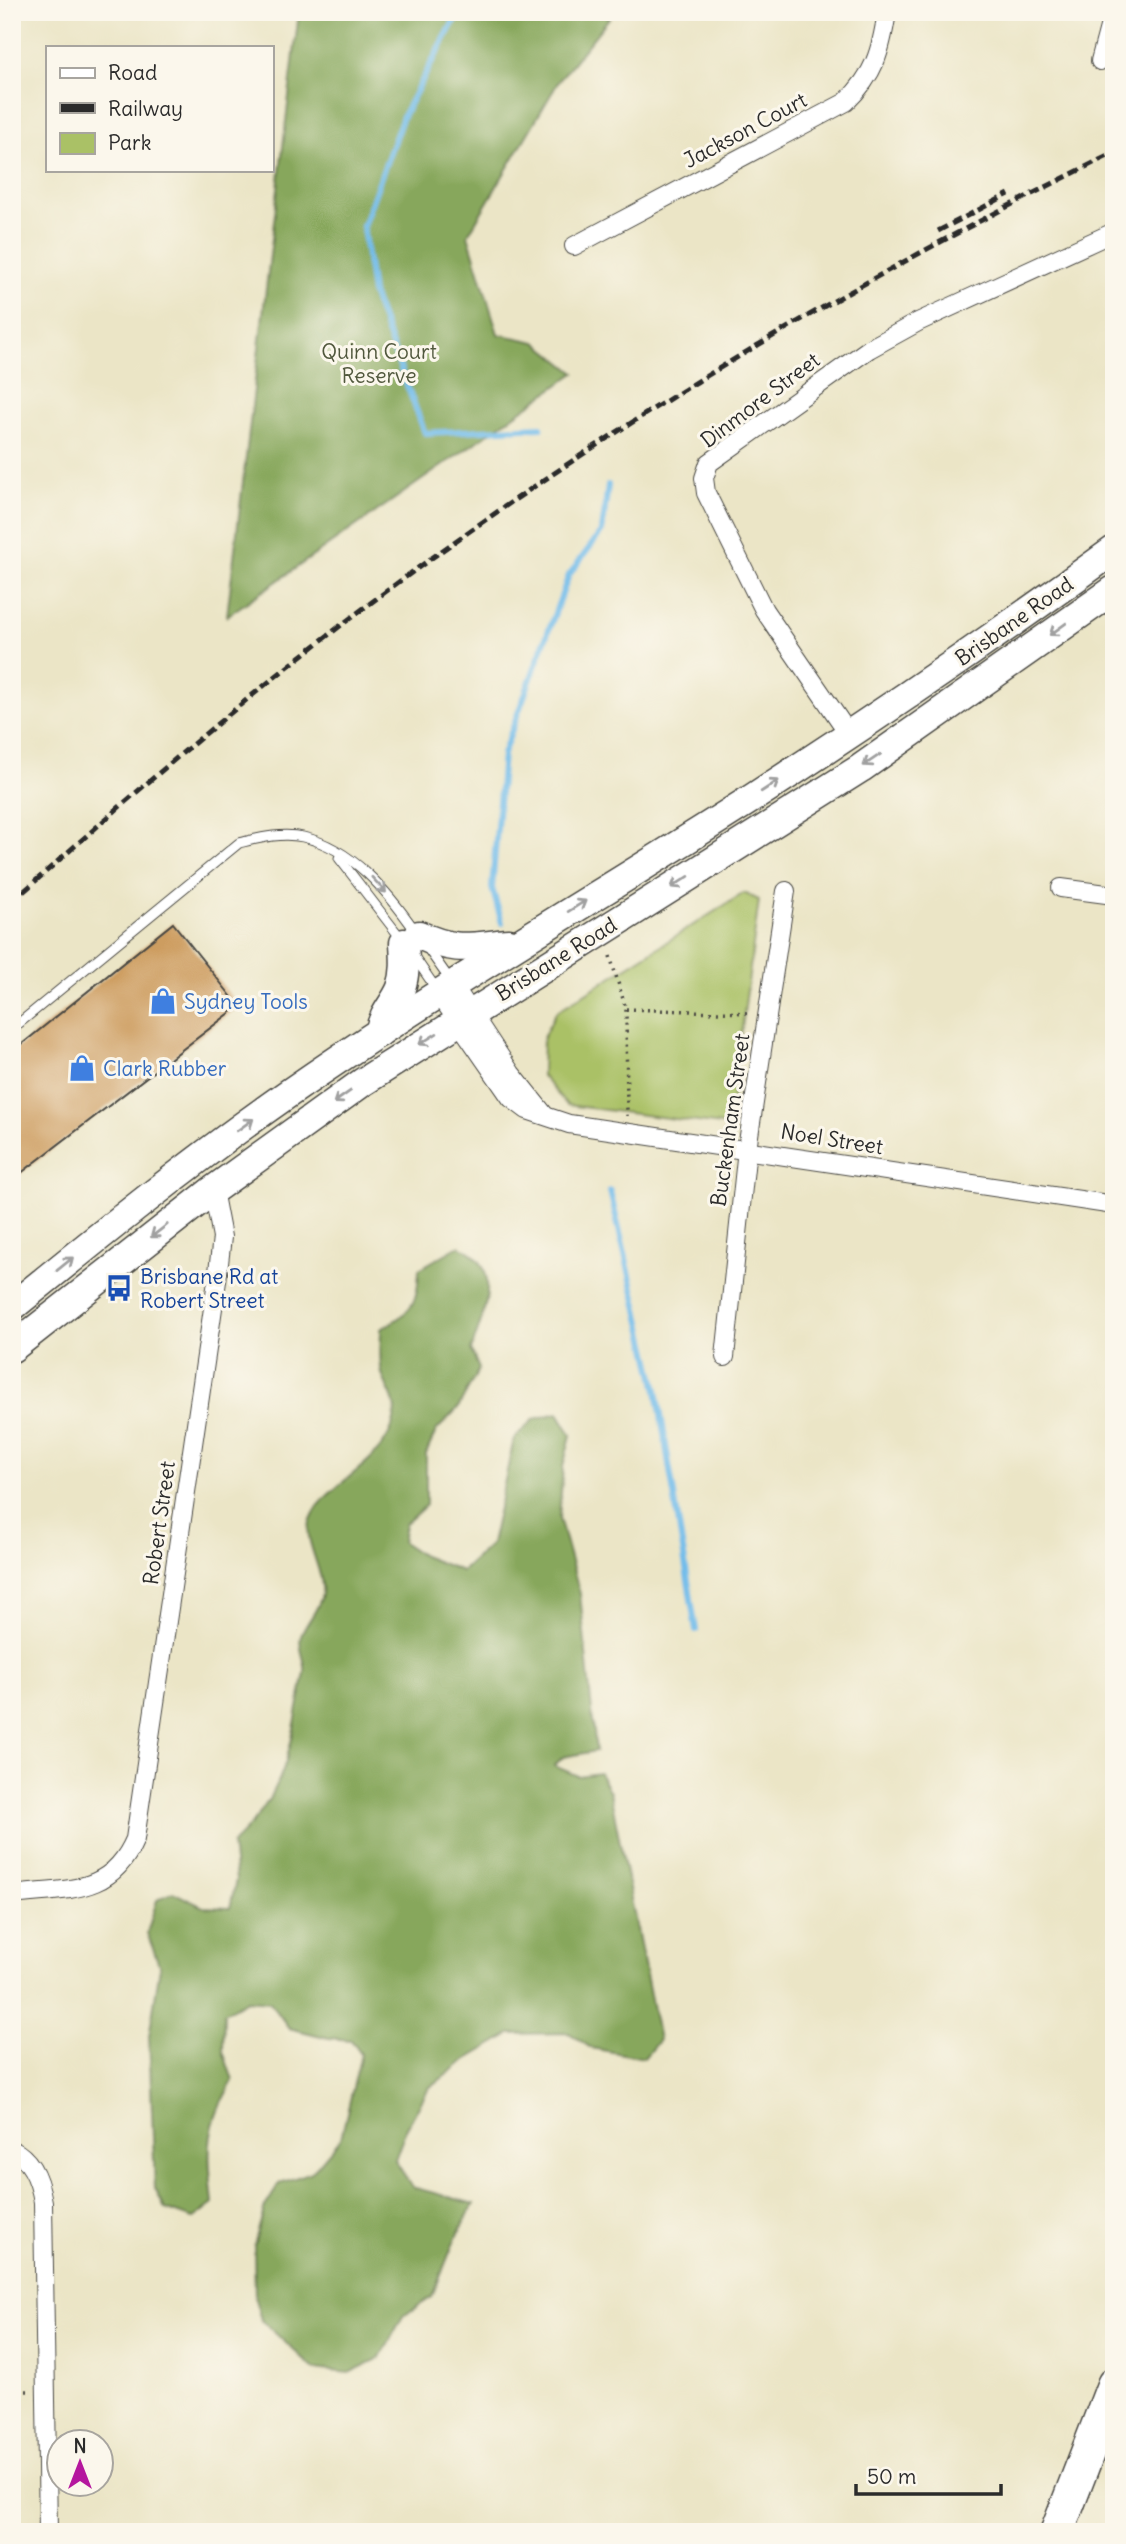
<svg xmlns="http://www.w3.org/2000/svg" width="1126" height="2544" font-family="Delius,sans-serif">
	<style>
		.green { fill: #aac166; stroke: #6a7648; stroke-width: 2 }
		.forest { fill: #87a75b; stroke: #596943; stroke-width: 2 }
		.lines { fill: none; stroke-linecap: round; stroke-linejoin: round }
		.stream { stroke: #71bcea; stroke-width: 6 }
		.building { fill: #cd9d60 }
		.lane-casing { stroke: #484742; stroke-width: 11 }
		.street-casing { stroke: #484742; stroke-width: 20 }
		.primary-casing { stroke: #484742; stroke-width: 31 }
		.highway-casing { stroke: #484742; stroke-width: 36 }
		.path { stroke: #484742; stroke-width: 3.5; stroke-dasharray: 2 5; stroke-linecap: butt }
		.lane { stroke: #fff; stroke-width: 9 }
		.street { stroke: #fff; stroke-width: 18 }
		.primary { stroke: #fff; stroke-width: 28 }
		.highway { stroke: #fff; stroke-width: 33 }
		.rail { stroke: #2b2b2b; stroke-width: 5; stroke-dasharray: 10 5; stroke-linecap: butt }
		.oneway { stroke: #a0a0a0 }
		.labels { text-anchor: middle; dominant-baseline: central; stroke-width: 6; stroke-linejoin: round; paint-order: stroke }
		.street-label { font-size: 21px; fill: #2b2b2b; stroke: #fbf7ec }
		.park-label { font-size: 21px; fill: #51583d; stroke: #fbf7ec }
		.shop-label { font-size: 21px; fill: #366cbe; stroke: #fbf7ec; text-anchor: start }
		.transit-label { font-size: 21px; fill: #164399; stroke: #fbf7ec; text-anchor: start }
	</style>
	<rect width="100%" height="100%" fill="#fbf7ec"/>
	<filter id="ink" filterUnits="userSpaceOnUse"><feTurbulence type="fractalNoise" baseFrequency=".0143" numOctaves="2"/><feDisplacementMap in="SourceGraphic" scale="14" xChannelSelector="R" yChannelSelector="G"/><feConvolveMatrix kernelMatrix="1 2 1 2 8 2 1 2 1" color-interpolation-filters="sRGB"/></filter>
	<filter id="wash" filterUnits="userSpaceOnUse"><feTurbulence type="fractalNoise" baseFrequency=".00686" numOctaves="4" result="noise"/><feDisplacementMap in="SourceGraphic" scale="28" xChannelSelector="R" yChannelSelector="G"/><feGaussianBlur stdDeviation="1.57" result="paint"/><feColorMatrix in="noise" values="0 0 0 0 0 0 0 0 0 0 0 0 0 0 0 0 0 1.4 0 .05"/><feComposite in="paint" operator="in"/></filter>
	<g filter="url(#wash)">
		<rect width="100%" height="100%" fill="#ebe5c6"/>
		<polygon class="green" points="744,893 759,900 729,1126 567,1105 542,1076 543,1038 556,1012"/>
		<g class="forest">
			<polygon points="299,12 614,12 560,79 468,235 498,334 536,342 575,373 227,616"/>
			<path d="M459 1246C505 1266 484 1312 471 1350L479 1369 458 1408 436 1431 426 1454V1505L405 1524 402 1542 423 1556 462 1571 491 1544 514 1439 534 1419 558 1413 571 1435 563 1467 559 1518 580 1594 596 1751 563 1757 554 1766 578 1776 599 1773 610 1792 659 2040 644 2058 591 2048 569 2033 510 2034 466 2060 429 2088 405 2131 395 2160 412 2187 474 2204 456 2237 432 2297 403 2316 380 2358 349 2373 314 2369 261 2320 255 2299 254 2245 265 2207 280 2183 312 2172 341 2138 361 2054 351 2040 329 2038 289 2028 270 2002 247 2000 224 2013 223 2051 233 2081C204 2129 208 2150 213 2204L193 2219 165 2209 155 2189 149 2036 160 1967 147 1933 157 1900 173 1892 203 1907 230 1908 236 1880 232 1844C291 1789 289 1746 305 1673 307 1661 297 1647 301 1636 306 1622 320 1609 322 1594 325 1575 305 1542 309 1526 318 1486 375 1472 392 1427 400 1404 390 1395 383 1377 378 1364 381 1343 381 1329 412 1312 418 1304 419 1269Z"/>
		</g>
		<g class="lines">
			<g class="stream">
				<polyline points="459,12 403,116 363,226 372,293 425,433 541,427"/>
				<polyline points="502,923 492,888 503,754 569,575 602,531 608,485"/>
				<polyline points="610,1191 657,1390 696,1630"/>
			</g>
		</g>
		<g id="blocks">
			<polygon class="building" points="173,923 239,1006 12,1180 12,1052"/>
		</g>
	</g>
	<g filter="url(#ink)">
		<use href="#blocks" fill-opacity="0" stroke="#484742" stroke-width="2"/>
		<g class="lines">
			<defs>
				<g id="lane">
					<polyline points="339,858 403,941"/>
					<polyline points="426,946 450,980"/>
					<polyline points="413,955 437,990"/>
					<path d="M12 1029 239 843C260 838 282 832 303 837 352 848 389 893 416 932"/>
				</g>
				<g id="street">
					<polyline points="1100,61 1113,12"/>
					<path d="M574 246 846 102C875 74 881 51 887 12"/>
					<polyline points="849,734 764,610 706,493 704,478 709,463 869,349 918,322 1114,232"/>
					<polyline points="1061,888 1114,895"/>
					<polyline points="453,985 511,1073 543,1113"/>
					<polyline points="439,994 511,1098 527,1110 569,1124 1114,1205"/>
					<polyline points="725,1357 747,1149 786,891"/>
					<path d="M12 1895C66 1888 111 1896 135 1839L217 1281 222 1237 213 1190"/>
					<path d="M12 2150C32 2159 40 2183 43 2202L48 2532"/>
				</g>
				<g id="primary">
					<path d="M419 935C458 953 470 946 509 943"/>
					<path d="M379 1033C384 1011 394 1005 401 988 406 973 405 959 404 943"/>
					<path d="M12 1307C103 1233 193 1160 289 1093 440 988 599 896 754 797 876 718 996 636 1114 550"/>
					<polyline points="12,1348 213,1190 363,1082 861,768 1114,590"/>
				</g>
				<polyline id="highway" points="1057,2532 1114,2384"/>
			</defs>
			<use href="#lane" class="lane-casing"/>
			<use href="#street" class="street-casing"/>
			<use href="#primary" class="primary-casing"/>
			<use href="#highway" class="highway-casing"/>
			<g class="path">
				<polyline points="610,956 626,1009 627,1116"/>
				<polyline points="626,1009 750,1013"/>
				<polyline points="12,2391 28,2391"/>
			</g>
			<use href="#lane" class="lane"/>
			<use href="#street" class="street"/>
			<use href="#primary" class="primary"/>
			<use href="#highway" class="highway"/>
			<g class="rail">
				<polyline points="938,231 1009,194"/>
				<path d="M12 902C108 816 203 733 304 654 551 460 832 291 1114 153"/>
			</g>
		</g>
		<defs><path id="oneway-shaft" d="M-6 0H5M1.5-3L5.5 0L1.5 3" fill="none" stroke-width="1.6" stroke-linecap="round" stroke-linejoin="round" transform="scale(1.75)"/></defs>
		<g class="oneway">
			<use href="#oneway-shaft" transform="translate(1058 629) rotate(144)"/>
			<use href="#oneway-shaft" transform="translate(872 760) rotate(146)"/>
			<use href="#oneway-shaft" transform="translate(770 786) rotate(-33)"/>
			<use href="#oneway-shaft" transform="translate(680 882) rotate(148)"/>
			<use href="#oneway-shaft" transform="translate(379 885) rotate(47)"/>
			<use href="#oneway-shaft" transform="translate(577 906) rotate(-32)"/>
			<use href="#oneway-shaft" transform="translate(428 1039) rotate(148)"/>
			<use href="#oneway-shaft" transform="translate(342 1097) rotate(145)"/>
			<use href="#oneway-shaft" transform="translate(245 1125) rotate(-36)"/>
			<use href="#oneway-shaft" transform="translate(159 1231) rotate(142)"/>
			<use href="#oneway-shaft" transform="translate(65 1264) rotate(-39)"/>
		</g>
	</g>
	<defs>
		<symbol id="shop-bare" viewBox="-9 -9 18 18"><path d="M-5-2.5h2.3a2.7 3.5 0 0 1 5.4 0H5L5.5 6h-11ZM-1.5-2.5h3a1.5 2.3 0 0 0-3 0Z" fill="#3f7fe0" stroke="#fbf7ec" stroke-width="2.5" paint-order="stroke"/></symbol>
		<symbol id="bus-bare" viewBox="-9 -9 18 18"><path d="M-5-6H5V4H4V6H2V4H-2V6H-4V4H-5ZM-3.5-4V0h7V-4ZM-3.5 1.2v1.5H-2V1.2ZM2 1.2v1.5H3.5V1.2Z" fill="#1a4fb4" stroke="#fbf7ec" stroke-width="2.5" paint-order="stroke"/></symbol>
	</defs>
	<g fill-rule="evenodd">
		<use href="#shop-bare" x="144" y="982" width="38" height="38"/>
		<use href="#shop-bare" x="63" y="1049" width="38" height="38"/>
		<use href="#bus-bare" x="100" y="1269" width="38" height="38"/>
	</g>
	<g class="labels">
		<g class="street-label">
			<text transform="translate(745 130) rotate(-28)">Jackson Court</text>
			<text transform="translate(760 400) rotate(-37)">Dinmore Street</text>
			<text transform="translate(1014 621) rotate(-35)">Brisbane Road</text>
			<text transform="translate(556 959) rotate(-32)">Brisbane Road</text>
			<text transform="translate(730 1120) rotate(-82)">Buckenham Street</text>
			<text transform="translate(832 1139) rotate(9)">Noel Street</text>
			<text transform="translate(159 1523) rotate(-82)">Robert Street</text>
		</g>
		<g class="park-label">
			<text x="379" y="351">Quinn Court<tspan x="379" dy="24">Reserve</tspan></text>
		</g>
		<g class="shop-label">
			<text x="184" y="1001">Sydney Tools</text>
			<text x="103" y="1068">Clark Rubber</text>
		</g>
		<g class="transit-label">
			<text x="140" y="1276">Brisbane Rd at<tspan x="140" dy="24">Robert Street</tspan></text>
		</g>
	</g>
	<rect width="1126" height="2544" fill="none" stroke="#fbf7ec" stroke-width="42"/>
	<rect x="46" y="46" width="228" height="126" fill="#fbf7ec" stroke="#a8a59f" stroke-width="2"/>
	<rect x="60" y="68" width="35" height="10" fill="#ffffff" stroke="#a8a59f" stroke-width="2"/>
	<text x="108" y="80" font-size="21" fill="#2b2b2b">Road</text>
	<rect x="60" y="103" width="35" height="10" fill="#2b2b2b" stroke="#a8a59f" stroke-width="2"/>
	<text x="108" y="116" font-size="21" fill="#2b2b2b">Railway</text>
	<rect x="60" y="133" width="35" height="21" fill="#aac166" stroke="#a8a59f" stroke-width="2"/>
	<text x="108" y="150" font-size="21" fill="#2b2b2b">Park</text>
	<g transform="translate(80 2463)"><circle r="33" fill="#fbf7ec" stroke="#a8a59f" stroke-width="2"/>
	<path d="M0-5L12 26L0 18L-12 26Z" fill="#b5179e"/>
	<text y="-10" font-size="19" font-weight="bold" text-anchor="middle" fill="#2b2b2b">N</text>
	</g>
	<path d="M856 2484v10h145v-10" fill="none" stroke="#2b2b2b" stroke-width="3.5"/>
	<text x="867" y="2484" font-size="21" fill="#2b2b2b" stroke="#fbf7ec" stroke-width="5" paint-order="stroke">50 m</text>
</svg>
